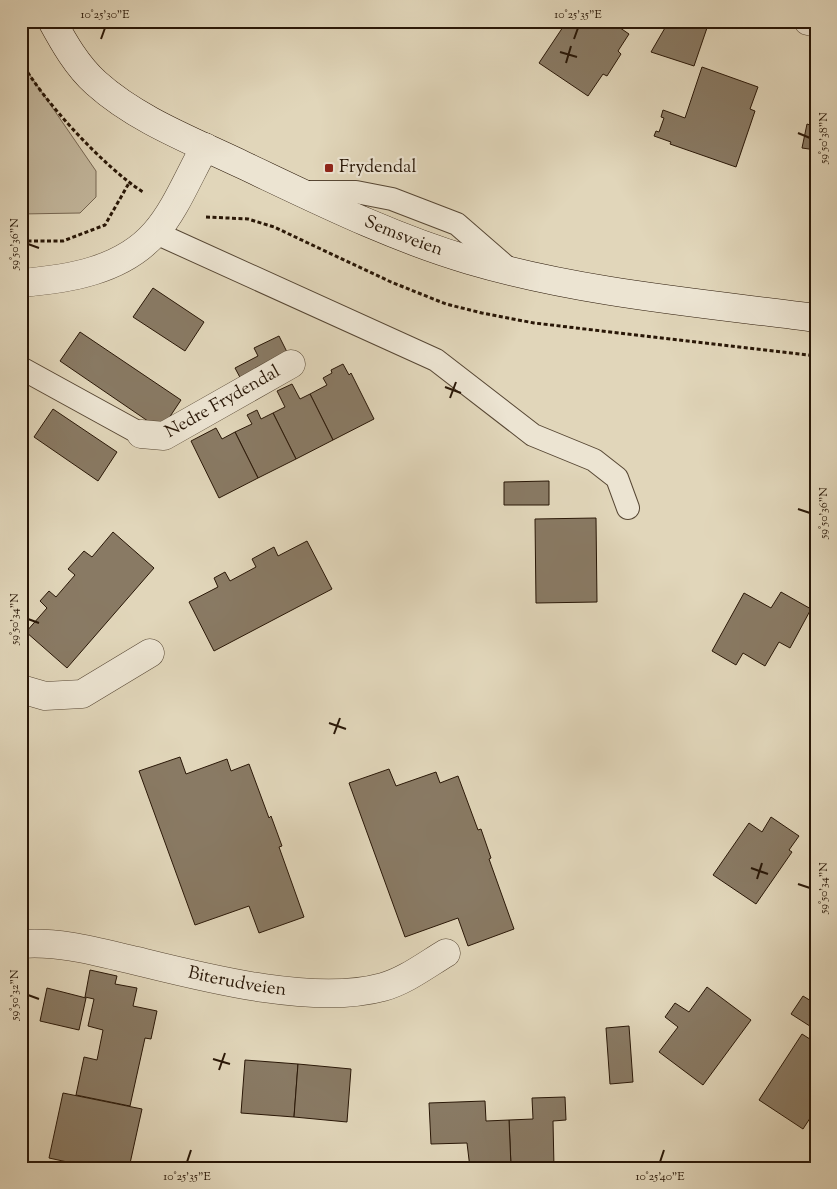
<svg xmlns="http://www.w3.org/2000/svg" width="837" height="1189" font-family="'Sorts Mill Goudy',serif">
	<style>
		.green { fill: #c2b69c; stroke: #766652 }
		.building { fill: #897a64; stroke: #291707 }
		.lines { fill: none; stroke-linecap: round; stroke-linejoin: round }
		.service-casing { stroke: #574734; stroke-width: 24 }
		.minor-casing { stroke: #574734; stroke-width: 29 }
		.secondary-casing { stroke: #291707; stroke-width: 29 }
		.path { stroke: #291707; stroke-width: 3; stroke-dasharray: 4 2.5; stroke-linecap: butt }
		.service { stroke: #ece4d2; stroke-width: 22 }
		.minor { stroke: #ece4d2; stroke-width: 28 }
		.secondary { stroke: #ece4d2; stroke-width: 28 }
		.ticks { fill: none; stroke: #291707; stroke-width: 2 }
		.poi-dot { fill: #8f2418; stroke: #ece4d2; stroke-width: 2 }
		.labels { text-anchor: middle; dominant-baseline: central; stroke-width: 4.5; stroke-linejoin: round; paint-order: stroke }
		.poi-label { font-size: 18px; fill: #291707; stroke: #ece4d2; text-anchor: start }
		.street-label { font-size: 18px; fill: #291707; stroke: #ece4d2 }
		.neatline { fill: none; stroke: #291707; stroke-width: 2 }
		.ticks-label { font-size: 12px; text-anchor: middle; fill: #291707 }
	</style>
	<rect width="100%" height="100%" fill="#e1d6ba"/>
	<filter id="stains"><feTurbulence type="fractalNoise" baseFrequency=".004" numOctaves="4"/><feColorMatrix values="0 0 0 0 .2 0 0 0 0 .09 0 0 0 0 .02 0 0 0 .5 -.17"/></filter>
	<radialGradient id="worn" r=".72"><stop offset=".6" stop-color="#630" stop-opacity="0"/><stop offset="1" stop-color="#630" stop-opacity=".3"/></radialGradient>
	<polygon class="green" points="21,62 96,171 96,197 80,213 21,214"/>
	<g class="building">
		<polygon points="567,21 610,21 629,34 618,51 621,54 607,76 603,74 588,96 539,63"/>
		<polygon points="669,21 709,22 694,66 651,52"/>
		<polygon points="702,67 758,87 750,109 755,111 736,167 670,144 671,142 654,136 656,131 659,132 664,118 661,117 663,110 685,118"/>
		<polygon points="815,99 816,99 816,150 802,148 807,124 810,125"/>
		<polygon points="153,288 204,322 185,351 133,317"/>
		<polygon points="80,332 181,400 161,430 60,361"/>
		<polygon points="279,336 290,358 243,383 235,368 258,356 254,348"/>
		<polygon points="343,364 349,375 351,373 374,419 333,440 310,394 327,385 323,378 332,373 331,370"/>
		<polygon points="292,384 300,399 310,394 333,440 296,459 273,413 285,407 277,391"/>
		<polygon points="53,409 117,452 98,481 34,437"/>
		<polygon points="257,410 261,419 273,413 296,459 258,478 235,432 252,424 247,415"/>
		<polygon points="216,428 222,439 235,432 258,478 219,498 191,441"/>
		<polygon points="549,481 549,505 504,505 504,482"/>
		<polygon points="596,518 597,602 536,603 535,519"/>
		<polygon points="113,532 154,568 67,668 26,632 47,608 40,601 49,591 56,597 75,575 68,569 84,551 92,557"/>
		<polygon points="307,541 332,589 214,651 189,602 218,587 214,578 225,572 230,581 256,567 252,559 274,547 278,556"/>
		<polygon points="781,592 811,609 790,648 779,642 765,666 743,653 736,665 712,651 744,593 771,608"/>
		<polygon points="180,757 186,774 227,759 231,771 249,764 269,818 271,816 282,846 279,847 304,917 259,933 249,906 195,925 139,771"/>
		<polygon points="389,769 396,786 436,772 440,783 458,776 478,830 481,829 491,858 489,859 514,929 468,946 458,918 405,937 349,783"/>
		<polygon points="771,817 799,836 789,850 792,852 756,904 713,875 749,823 762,832"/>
		<polygon points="90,970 117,976 115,984 137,988 133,1006 157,1011 151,1039 145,1038 130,1106 76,1095 84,1057 97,1060 103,1030 88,1026 94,999 85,997"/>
		<polygon points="707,987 751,1020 703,1085 659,1052 678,1027 665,1017 675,1003 689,1012"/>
		<polygon points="47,988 86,998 79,1030 40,1021"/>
		<polygon points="803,996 816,1004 816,1030 791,1014"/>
		<polygon points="629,1026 633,1082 610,1084 606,1028"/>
		<polygon points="802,1034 816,1043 816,1109 803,1129 759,1100"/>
		<polygon points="245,1060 298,1064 294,1117 241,1113"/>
		<polygon points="298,1064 351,1069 347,1122 294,1117"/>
		<polygon points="63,1093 142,1109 129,1168 95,1168 49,1158"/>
		<polygon points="565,1097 566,1120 553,1121 554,1168 535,1168 535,1165 511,1166 509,1120 533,1119 532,1098"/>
		<polygon points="485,1101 486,1121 509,1120 511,1166 470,1168 467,1143 431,1144 429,1103"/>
	</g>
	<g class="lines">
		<defs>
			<g id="service">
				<polyline points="303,192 356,192 392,199 457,224 511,271"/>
				<polyline points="156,233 436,360 533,435 594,460 617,478 628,508"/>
				<polyline points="21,368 141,434"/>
			</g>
			<g id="minor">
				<polyline points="808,21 816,23"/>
				<path d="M21 283C68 279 122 271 155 233 176 209 189 175 205 147"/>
				<path id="s1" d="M141 434 164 436 291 364"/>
				<polyline points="21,689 45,696 82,694 150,653"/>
				<path id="s2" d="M21 944C61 941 98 952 137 961 206 978 314 1006 383 987 405 981 426 965 446 953"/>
			</g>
			<g id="secondary">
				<path id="s3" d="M52 21C64 43 77 66 96 83 137 120 193 141 243 165 317 200 391 237 469 260 581 293 701 303 816 318"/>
			</g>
		</defs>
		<use href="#service" class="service-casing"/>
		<use href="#minor" class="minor-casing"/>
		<use href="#secondary" class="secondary-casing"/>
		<g class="path">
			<path d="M21 61C42 100 105 168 143 192"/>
			<polyline points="206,217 248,219 274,227 391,282 446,304 482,313 534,323 816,356"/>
			<polyline points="21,241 63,241 105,225 129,183"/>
		</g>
		<use href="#service" class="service"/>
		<use href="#minor" class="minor"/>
		<use href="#secondary" class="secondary"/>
	</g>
	<path class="ticks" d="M101 39 105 28M574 39 578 28M560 52 577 57M566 63 571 46M798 133 810 138M28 244 39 248M445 387 461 393M450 398 456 382M798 509 810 513M28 619 39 623M329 723 346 729M334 734 340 718M751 868 768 874M757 879 762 863M798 884 810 888M28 995 39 999M213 1059 230 1064M219 1070 225 1053M187 1162 191 1150M660 1162 664 1150"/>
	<rect class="poi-dot" x="324" y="163" width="10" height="10" rx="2.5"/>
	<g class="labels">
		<g class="poi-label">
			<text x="339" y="168">Frydendal</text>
		</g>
		<g class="street-label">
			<text stroke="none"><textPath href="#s3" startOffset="421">Semsveien</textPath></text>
			<text stroke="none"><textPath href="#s1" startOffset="91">Nedre Frydendal</textPath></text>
			<text stroke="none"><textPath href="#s2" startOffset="220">Biterudveien</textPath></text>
		</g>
	</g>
	<rect width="837" height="1189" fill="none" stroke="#e1d6ba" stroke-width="55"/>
	<rect x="28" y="28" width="782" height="1134" class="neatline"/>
	<g class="ticks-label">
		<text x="105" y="18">10°25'30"E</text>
		<text x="578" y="18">10°25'35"E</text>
		<text transform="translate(823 138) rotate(-90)" y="4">59°50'38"N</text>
		<text transform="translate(14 244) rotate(-90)" y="4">59°50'36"N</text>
		<text transform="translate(823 513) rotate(-90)" y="4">59°50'36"N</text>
		<text transform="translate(14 619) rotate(-90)" y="4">59°50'34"N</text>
		<text transform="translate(823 888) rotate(-90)" y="4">59°50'34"N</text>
		<text transform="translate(14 995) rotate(-90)" y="4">59°50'32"N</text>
		<text x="187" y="1180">10°25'35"E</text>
		<text x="660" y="1180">10°25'40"E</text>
	</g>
	<rect width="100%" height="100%" filter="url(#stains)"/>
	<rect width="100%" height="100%" fill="url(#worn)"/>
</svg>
